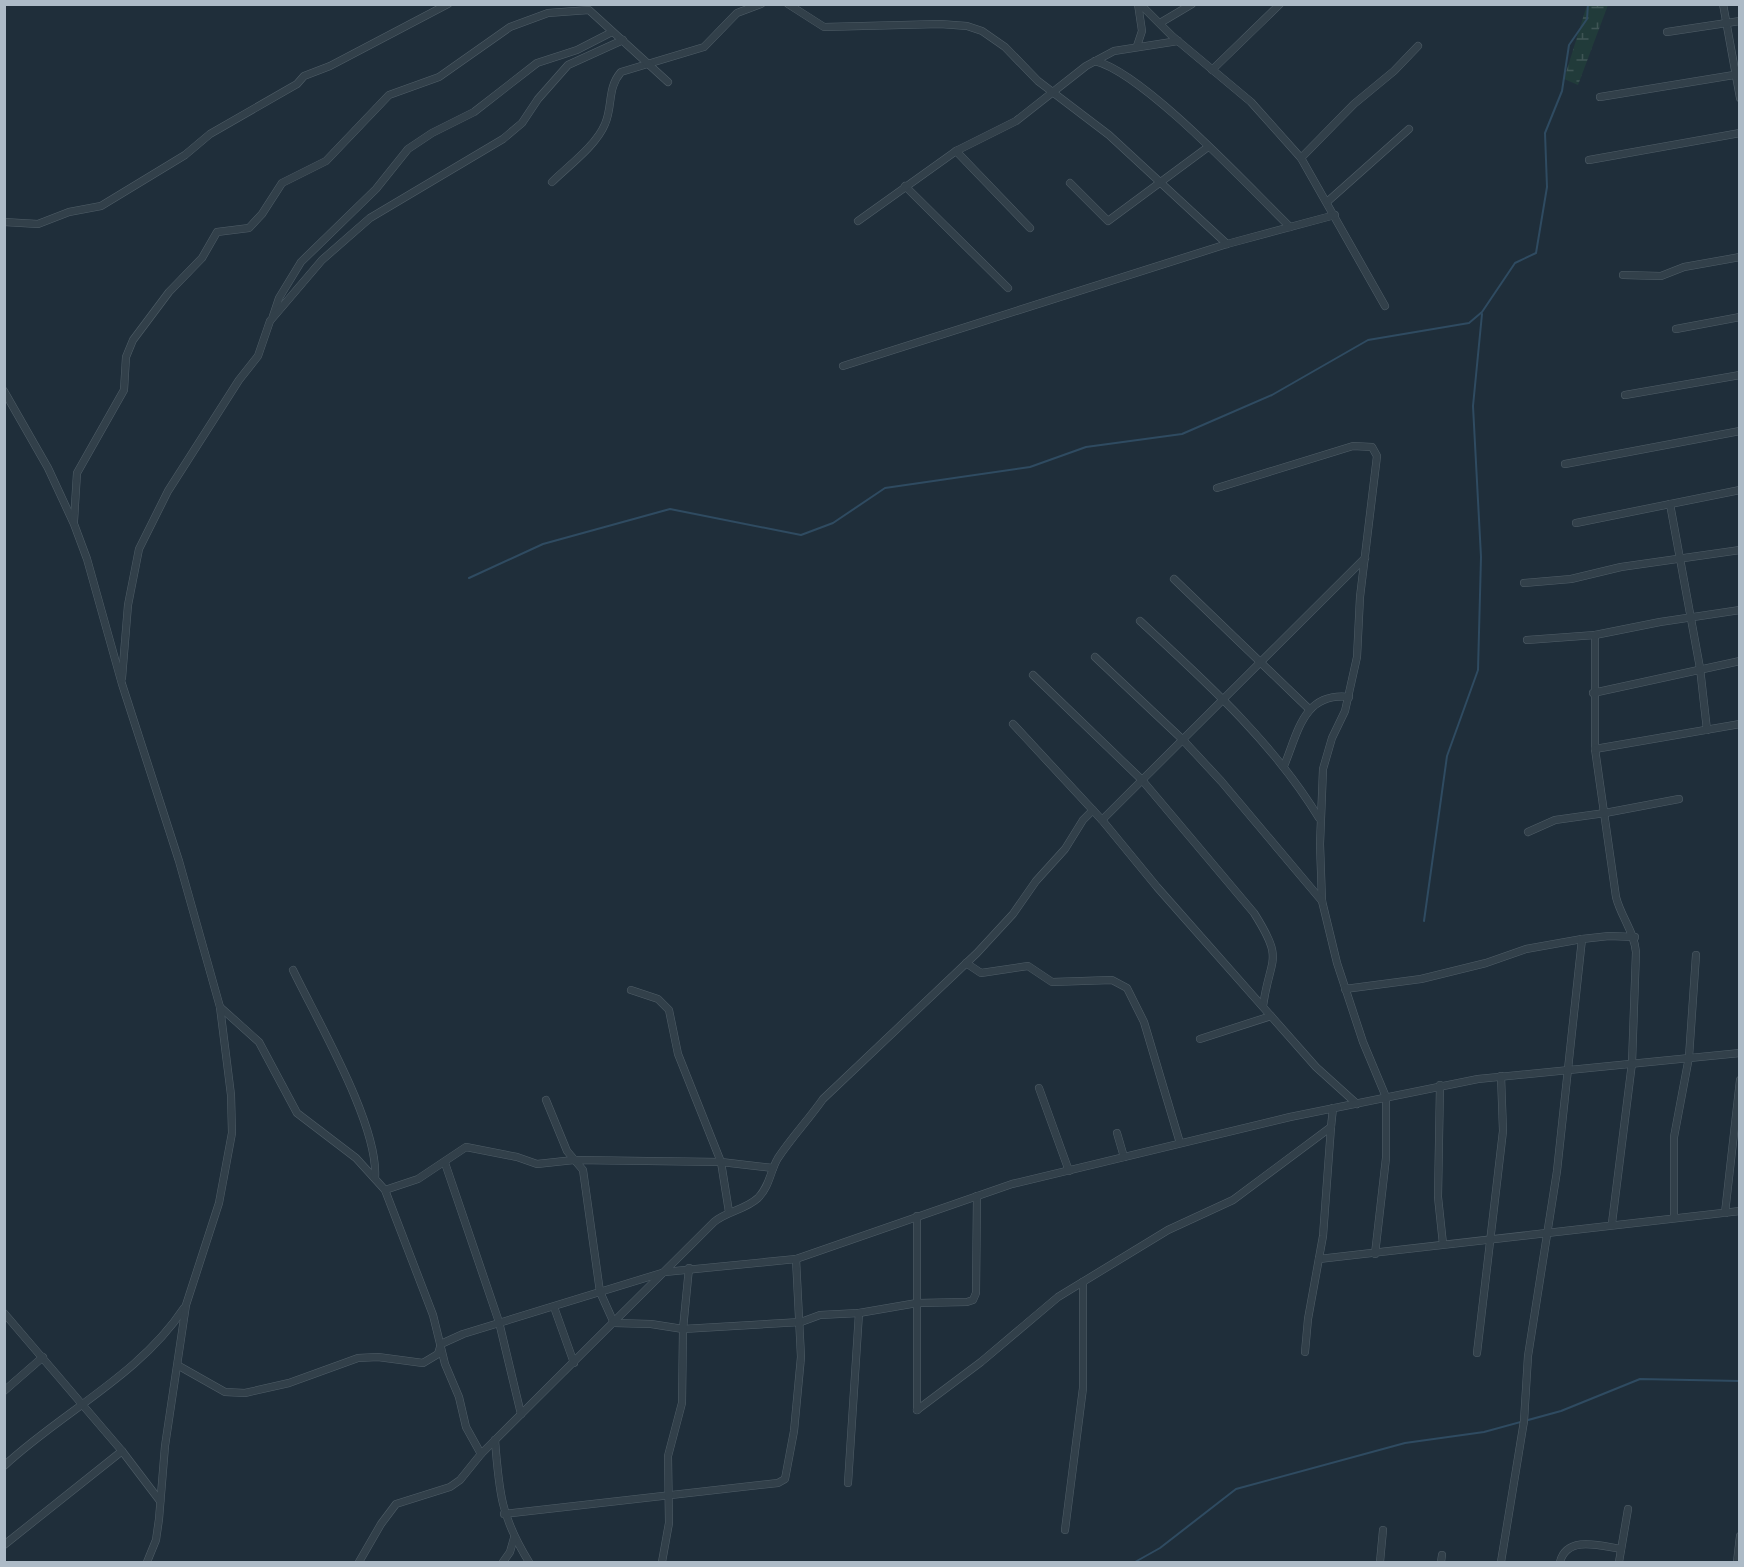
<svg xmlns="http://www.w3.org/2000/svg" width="1744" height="1567" font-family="'Asap Condensed',sans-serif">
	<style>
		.wetland { fill: url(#wetland-marsh) }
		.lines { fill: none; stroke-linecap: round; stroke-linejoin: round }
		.stream { stroke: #2f4b61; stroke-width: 2 }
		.minor-casing { stroke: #505e68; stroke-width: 8 }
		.minor { stroke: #32404a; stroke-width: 7 }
	</style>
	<defs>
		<pattern id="wetland-marsh" width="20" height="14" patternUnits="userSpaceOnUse" patternTransform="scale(1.5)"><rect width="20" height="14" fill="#213b3a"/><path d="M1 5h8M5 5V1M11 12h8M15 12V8" fill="none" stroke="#3f5555"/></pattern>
	</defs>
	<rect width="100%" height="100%" fill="#1f2e3a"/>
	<polygon class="wetland" points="1587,5 1608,5 1578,85 1564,79"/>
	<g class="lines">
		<g class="stream">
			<polyline points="469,578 543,544 670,509 801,535 833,523 885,488 1030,467 1086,447 1182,434 1272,395 1368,340 1469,323 1482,312 1515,263 1536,253 1547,187 1545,133 1562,91 1569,45 1587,19 1588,4"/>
			<polyline points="1424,921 1447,756 1478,670 1481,557 1473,406 1482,314"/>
			<polyline points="1135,1562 1160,1548 1236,1489 1405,1443 1484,1432 1561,1411 1640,1379 1740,1381"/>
		</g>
		<defs>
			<g id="minor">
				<polyline points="788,4 824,27 940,24 967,26 982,31 1005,47 1038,81 1109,135 1227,244"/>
				<polyline points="1140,4 1172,36 1251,102 1301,158 1385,306"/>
				<polyline points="1723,4 1740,98"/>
				<polyline points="1160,23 1192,4"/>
				<polyline points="1667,32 1740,21"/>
				<polyline points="1137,46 1142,31 1138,4"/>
				<path d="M1095 61C1144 73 1250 188 1290 227"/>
				<polyline points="1212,70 1280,4"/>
				<polyline points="1600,97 1740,74"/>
				<polyline points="956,151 1030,228"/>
				<polyline points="1301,158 1354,104 1394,71 1418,46"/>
				<polyline points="1589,160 1740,133"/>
				<path d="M552 182C568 166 596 146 605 124 613 106 607 88 621 72L704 47 737 13 761 4"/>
				<polyline points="1070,183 1108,221 1208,147"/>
				<polyline points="905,186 1008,288"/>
				<polyline points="1327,202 1409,129"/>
				<polyline points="858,221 956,151 1016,121 1086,66 1114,51 1178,41"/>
				<polyline points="4,222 38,224 69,212 101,206 185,155 210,134 297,84 304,76 330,66 448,4"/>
				<polyline points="1623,275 1661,276 1684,267 1740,257"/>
				<polyline points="273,316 279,298 301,262 376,189 408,149 432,133 474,112 537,63 577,50 612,32"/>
				<polyline points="1676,329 1740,317"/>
				<polyline points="843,366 1227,244 1335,215"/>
				<polyline points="4,391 48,468 74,524 87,559 122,684 179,861 220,1007 259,1042 297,1113 356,1158 385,1190 433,1315 445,1364 459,1397 466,1427 481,1454"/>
				<polyline points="1625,395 1740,375"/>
				<polyline points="1565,464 1740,431"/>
				<polyline points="1217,488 1353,446 1372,447 1377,456 1360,597 1357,657 1345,711 1332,738 1323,769 1320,844 1322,901 1337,963 1363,1042 1386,1097 1386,1158 1375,1254"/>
				<polyline points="1670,504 1700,668 1707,730"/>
				<polyline points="74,521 77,473 124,390 126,357 133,340 169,292 202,258 217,232 249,228 262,214 282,183 326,161 389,95 439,77 510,27 548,13 589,10 668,82"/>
				<polyline points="1576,523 1740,490"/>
				<polyline points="1174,579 1308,708"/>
				<polyline points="1524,583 1571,579 1621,567 1740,550"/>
				<path d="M1140 621C1206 682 1272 741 1319 818"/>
				<path d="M1595 635V749L1616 897C1621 917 1634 931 1636 952L1632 1063 1612 1223"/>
				<polyline points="1527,640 1595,635 1660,622 1740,610"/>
				<polyline points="1095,657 1182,739 1221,781 1322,901"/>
				<path d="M1033 675 1142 780 1254 913C1285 962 1270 956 1263 1006"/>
				<polyline points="122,678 128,605 139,549 168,491 239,380 258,356 270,321 322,260 370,218 503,139 522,123 538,99 568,65 623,40"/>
				<polyline points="1593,693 1740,661"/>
				<polyline points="1013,724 1102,820 1157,887 1316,1067 1357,1104"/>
				<polyline points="1595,749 1740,724"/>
				<path d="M1284 766C1298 733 1303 692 1349 697"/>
				<polyline points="1102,820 1365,558"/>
				<polyline points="1528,832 1555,820 1605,813 1679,799"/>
				<polyline points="966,963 981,973 1028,966 1052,982 1112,980 1127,988 1144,1022 1180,1143"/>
				<path d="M293 970C317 1020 379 1125 375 1178"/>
				<polyline points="1345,989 1421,979 1486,963 1526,949 1582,939"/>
				<polyline points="631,990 658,999 669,1010 678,1054 721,1162 729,1212"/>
				<polyline points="1200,1039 1271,1016"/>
				<polyline points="1440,1085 1438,1197 1443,1244"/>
				<polyline points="1039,1088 1069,1171"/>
				<polyline points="546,1100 567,1151 583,1170 600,1292 614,1323 651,1324 683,1329 801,1322 820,1315 859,1313 917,1303 967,1302 973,1300 976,1293 977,1196"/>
				<polyline points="1117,1133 1124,1157"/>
				<polyline points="445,1163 499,1322 521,1414"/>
				<polyline points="385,1190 418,1179 466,1147 517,1157 537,1164 574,1160 721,1162 773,1168"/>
				<polyline points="1725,1213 1740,1080"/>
				<polyline points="1674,1217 1674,1137 1689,1057 1696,955"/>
				<path d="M1319 1259C1459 1243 1599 1226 1740 1211"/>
				<polyline points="554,1307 574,1363"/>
				<polyline points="4,1313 122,1451 160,1501"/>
				<polyline points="1305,1352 1308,1319 1323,1236 1331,1127"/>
				<polyline points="1477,1353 1503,1131 1501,1076"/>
				<polyline points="179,1366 225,1392 245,1393 289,1383 358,1358 378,1357 423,1363 438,1354 441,1344 463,1334 665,1272 796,1259 1012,1184 1290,1117 1478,1079 1740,1053"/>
				<polyline points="4,1391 43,1357"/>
				<polyline points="917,1410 981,1362 1058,1297 1168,1230 1233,1200 1331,1127 1333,1108"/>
				<polyline points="917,1410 917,1216"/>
				<path d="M495 1440C499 1492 501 1517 529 1562"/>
				<path d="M4 1466C62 1412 140 1375 184 1308"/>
				<polyline points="848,1483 859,1313"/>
				<polyline points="504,1514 778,1483 785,1479 794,1431 801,1357 796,1259"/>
				<polyline points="1065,1530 1083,1388 1083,1282"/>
				<polyline points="4,1545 122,1451"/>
				<polyline points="147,1562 156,1540 159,1519 165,1446 186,1305 219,1203 232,1133 231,1095 220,1007"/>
				<path d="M359 1562 381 1524 396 1504 450 1487 460 1480 481 1454 714 1222C727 1211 745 1210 758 1198 770 1186 770 1171 778 1158 792 1137 809 1119 823 1099L977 953 1013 914 1036 881 1065 849 1083 820 1093 810"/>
				<polyline points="503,1562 510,1552 514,1538"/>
				<polyline points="662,1562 669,1523 668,1456 682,1403 683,1329 689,1268"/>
				<polyline points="1380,1562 1383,1530"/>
				<polyline points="1441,1562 1442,1555"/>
				<polyline points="1501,1562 1524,1421 1528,1356 1557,1171 1582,939 1609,936 1635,937"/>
				<path d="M1560 1562C1567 1535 1601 1546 1621 1549"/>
				<polyline points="1619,1562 1628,1509"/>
				<polyline points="1737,1562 1740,1536"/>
			</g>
		</defs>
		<use href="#minor" class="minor-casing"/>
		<use href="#minor" class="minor"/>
	</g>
	<rect width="1744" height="1567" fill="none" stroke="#adbbc7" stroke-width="12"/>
</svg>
